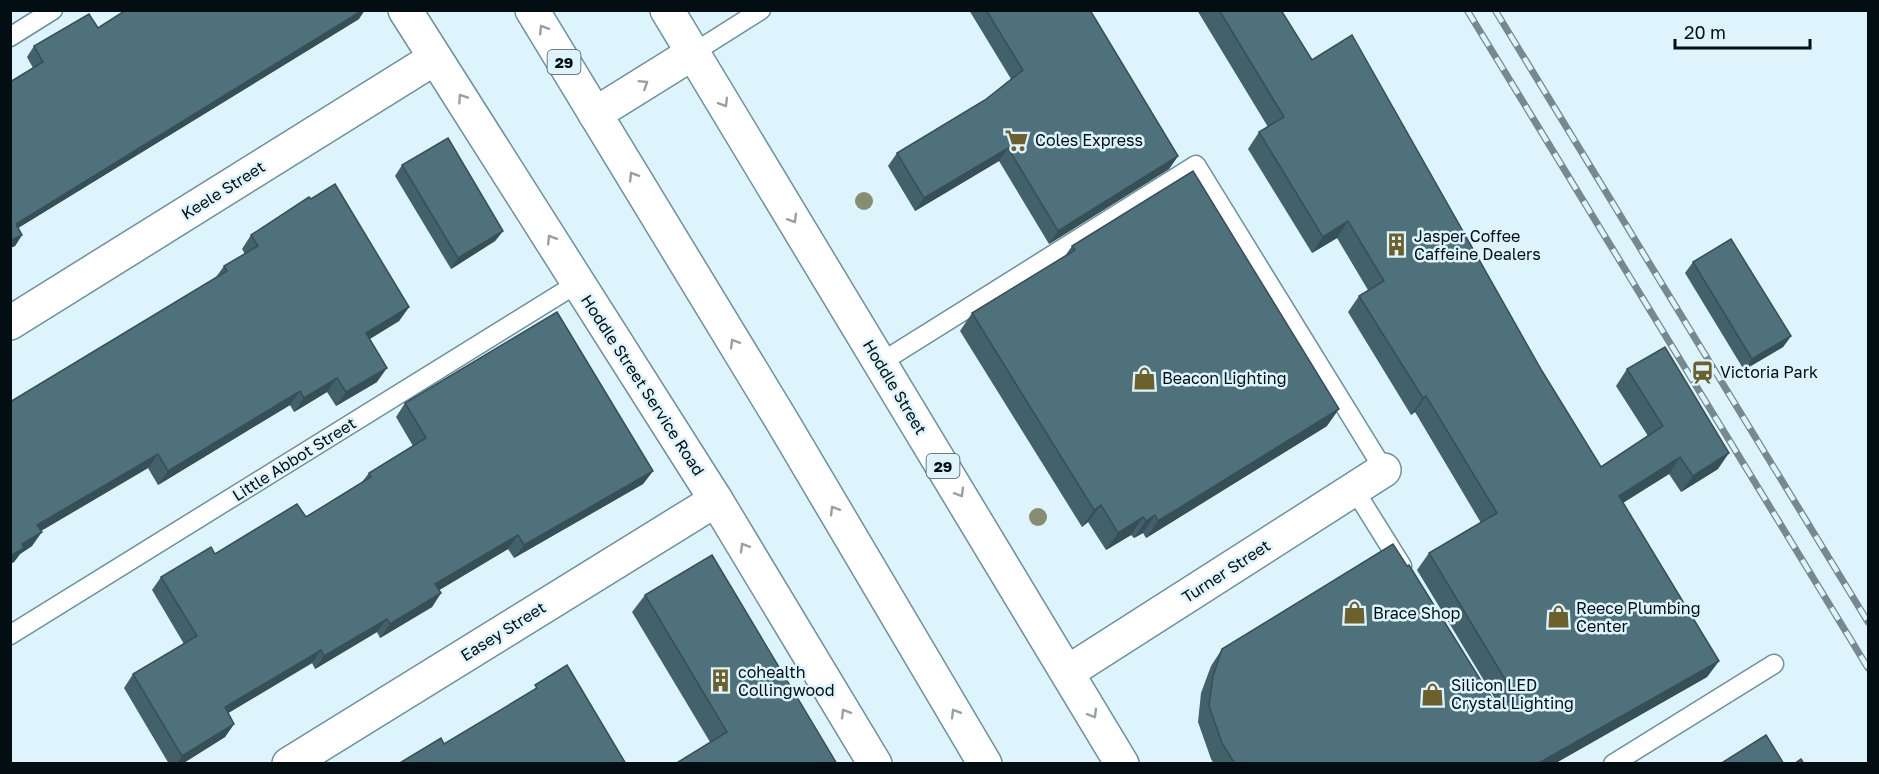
<svg xmlns="http://www.w3.org/2000/svg" width="1879" height="774" font-family="'Golos Text',sans-serif">
	<style>
		.lines { fill: none; stroke-linecap: round; stroke-linejoin: round }
		.service-casing { stroke: #6c919c; stroke-width: 21 }
		.minor-casing { stroke: #6c919c; stroke-width: 36 }
		.trunk-casing { stroke: #6c919c; stroke-width: 36 }
		.service { stroke: #fff; stroke-width: 18 }
		.minor { stroke: #fff; stroke-width: 33 }
		.trunk { stroke: #fff; stroke-width: 33 }
		.rail-casing { stroke: #77898f; stroke-width: 7 }
		.rail { stroke: #ddf4fc; stroke-width: 4.5; stroke-dasharray: 14; stroke-linecap: butt }
		.tree { fill: #888d72 }
		.wall { fill: #43616b }
		.shaded-wall { fill: #374f57 }
		.building { fill: #4e717c; stroke: #374f57; stroke-width: 1.5 }
		.oneway { stroke: #9a9fa0 }
		.labels { text-anchor: middle; dominant-baseline: central; stroke-width: 5; stroke-linejoin: round; paint-order: stroke }
		.shield { fill: #ddf4fc; stroke: #445358; stroke-width: 1.5 }
		.shield-label { font-size: 15px; font-weight: bold; fill: #020e12 }
		.poi-label { font-size: 16px; fill: #020e12; stroke: #ddf4fc; text-anchor: start }
		.street-label { font-size: 16px; fill: #020e12; stroke: #ddf4fc }
	</style>
	<rect width="100%" height="100%" fill="#ddf4fc"/>
	<g class="lines">
		<defs>
			<g id="service">
				<polyline points="10,37 53,10"/>
				<polyline points="693,53 761,10"/>
				<polyline points="880,363 1196,165 1384,470"/>
				<polyline points="1354,489 1402,566"/>
				<polyline points="10,635 578,283"/>
				<polyline points="1613,764 1774,664"/>
			</g>
			<g id="minor">
				<polyline points="405,10 716,500 875,764"/>
				<polyline points="10,323 435,58"/>
				<polyline points="1068,672 1384,470"/>
				<polyline points="289,764 716,500"/>
			</g>
			<g id="trunk">
				<polyline points="532,10 782,421 985,764"/>
				<polyline points="667,10 1122,764"/>
				<polyline points="595,114 693,53"/>
			</g>
		</defs>
		<use href="#service" class="service-casing"/>
		<use href="#minor" class="minor-casing"/>
		<use href="#trunk" class="trunk-casing"/>
		<use href="#service" class="service"/>
		<use href="#minor" class="minor"/>
		<use href="#trunk" class="trunk"/>
		<defs>
			<g id="rail">
				<polyline points="1467,10 1868,668"/>
				<polyline points="1495,10 1868,622"/>
			</g>
		</defs>
		<use href="#rail" class="rail-casing"/>
		<use href="#rail" class="rail"/>
	</g>
	<g class="tree">
		<circle cx="864" cy="201" r="9"/>
		<circle cx="1038" cy="517" r="9"/>
	</g>
	<g class="wall">
		<polygon points="969,10 1090,10 1178,156 1169,169 1049,244 999,161 915,211 888,166 897,153 985,100 1011,79"/>
		<polygon points="1197,10 1281,10 1312,60 1542,371 1601,467 1648,436 1616,386 1627,369 1718,469 1681,492 1669,474 1623,503 1719,661 1707,677 1554,764 1214,764 1211,759 1198,722 1201,693 1211,666 1222,649 1407,566 1493,700 1497,702 1417,570 1429,553 1481,523 1415,412 1411,415 1348,312 1359,296 1368,290 1337,238 1312,253 1248,149 1259,132 1268,127"/>
		<polygon points="359,19 18,228 22,235 15,246 10,248 10,82 33,68 27,57 34,46 98,28"/>
		<polygon points="402,165 503,231 495,241 451,269 395,176"/>
		<polygon points="311,199 409,307 399,321 370,339 377,382 336,406 327,392 294,412 290,405 158,485 148,468 41,531 32,546 20,554 14,562 10,564 224,266 245,254 242,249 251,235"/>
		<polygon points="1072,246 1327,426 1146,538 1143,533 1134,538 1131,535 1106,550 1088,522 1082,527 960,331 972,313 1065,256"/>
		<polygon points="1693,262 1791,336 1783,347 1744,370 1685,273"/>
		<polygon points="405,403 653,471 643,484 514,558 508,549 439,590 441,593 432,607 380,638 377,632 315,669 312,663 228,713 234,724 225,737 182,764 169,764 124,688 133,674 184,644 152,590 161,577 306,517 362,482 369,473 413,446 396,417"/>
		<polygon points="645,595 837,764 710,742 632,612"/>
	</g>
	<g class="shaded-wall">
		<polygon points="363,10 365,10 359,19 10,233 16,224"/>
		<polygon points="1008,148 999,161 915,211 924,198"/>
		<polygon points="1178,156 1169,169 1049,244 1058,231"/>
		<polygon points="1348,221 1337,238 1312,253 1323,237"/>
		<polygon points="503,231 495,241 451,269 458,258"/>
		<polygon points="22,235 15,246 10,248 10,241"/>
		<polygon points="409,307 399,321 356,347 366,333"/>
		<polygon points="1791,336 1783,347 1744,370 1752,359"/>
		<polygon points="387,368 377,382 336,406 346,392"/>
		<polygon points="337,378 327,392 294,412 304,398"/>
		<polygon points="300,391 290,405 158,485 168,471"/>
		<polygon points="1426,396 1415,412 1411,415 1423,398"/>
		<polygon points="1339,409 1327,426 1146,538 1158,521"/>
		<polygon points="1729,453 1718,469 1681,492 1693,476"/>
		<polygon points="158,454 148,468 27,539 37,525"/>
		<polygon points="1680,457 1669,474 1608,512 1619,496"/>
		<polygon points="653,471 643,484 514,558 524,545"/>
		<polygon points="1101,505 1088,522 1082,527 1094,510"/>
		<polygon points="1155,515 1143,533 1134,538 1146,521"/>
		<polygon points="1143,517 1131,535 1106,550 1118,533"/>
		<polygon points="42,532 32,546 20,554 14,562 10,564 10,556 22,544"/>
		<polygon points="518,535 508,549 426,598 435,584"/>
		<polygon points="441,593 432,607 380,638 390,624"/>
		<polygon points="387,619 377,632 315,669 324,656"/>
		<polygon points="321,650 312,663 215,721 225,707"/>
		<polygon points="1719,661 1707,677 1554,764 1537,764"/>
		<polygon points="234,724 225,737 182,764 177,764 182,756"/>
	</g>
	<g class="building">
		<polygon points="126,10 363,10 16,224 22,235 10,241 10,82 43,62 34,46 89,14 98,28"/>
		<polygon points="986,10 1090,10 1178,156 1058,231 1008,148 924,198 897,153 985,100 1023,70"/>
		<polygon points="1219,10 1281,10 1312,60 1352,35 1542,371 1601,467 1663,426 1627,369 1665,347 1729,453 1693,476 1680,457 1619,496 1719,661 1537,764 1235,764 1222,743 1209,706 1213,676 1222,649 1393,544 1407,566 1409,565 1493,700 1503,705 1512,699 1514,694 1429,553 1497,513 1426,396 1423,398 1359,296 1384,281 1348,221 1323,237 1259,132 1284,117"/>
		<polygon points="448,138 503,231 458,258 402,165"/>
		<polygon points="1193,171 1339,409 1158,521 1155,515 1146,521 1143,517 1118,533 1101,505 1094,510 972,313 1075,250 1072,246"/>
		<polygon points="335,184 409,307 366,333 387,368 346,392 337,378 304,398 300,391 168,471 158,454 37,525 42,532 22,544 24,548 10,556 10,402 227,271 224,266 258,246 251,235 309,197 311,199"/>
		<polygon points="1731,239 1791,336 1752,359 1693,262"/>
		<polygon points="557,312 653,471 524,545 518,535 435,584 441,593 390,624 387,619 324,656 321,650 225,707 234,724 182,756 133,674 197,636 161,577 211,547 215,554 297,504 306,517 371,477 369,473 426,438 405,403"/>
		<polygon points="712,555 837,764 675,764 727,732 645,595"/>
		<polygon points="567,665 626,764 398,764 441,738 444,744 537,688 535,685"/>
		<polygon points="1766,735 1784,764 1720,764"/>
		<polygon points="1801,759 1804,764 1794,764"/>
	</g>
	<defs><path id="oneway-chevron" d="M-2-3.5L2.5 0L-2 3.5" fill="none" stroke-width="1.6" stroke-linecap="round" stroke-linejoin="round" transform="scale(1.5)"/></defs>
	<g class="oneway">
		<use href="#oneway-chevron" transform="translate(543 29) rotate(-122)"/>
		<use href="#oneway-chevron" transform="translate(644 84) rotate(-32)"/>
		<use href="#oneway-chevron" transform="translate(462 98) rotate(-124)"/>
		<use href="#oneway-chevron" transform="translate(724 103) rotate(59)"/>
		<use href="#oneway-chevron" transform="translate(633 176) rotate(-121)"/>
		<use href="#oneway-chevron" transform="translate(793 219) rotate(59)"/>
		<use href="#oneway-chevron" transform="translate(551 239) rotate(-122)"/>
		<use href="#oneway-chevron" transform="translate(734 343) rotate(-121)"/>
		<use href="#oneway-chevron" transform="translate(960 493) rotate(59)"/>
		<use href="#oneway-chevron" transform="translate(834 510) rotate(-121)"/>
		<use href="#oneway-chevron" transform="translate(744 547) rotate(-121)"/>
		<use href="#oneway-chevron" transform="translate(845 713) rotate(-121)"/>
		<use href="#oneway-chevron" transform="translate(955 713) rotate(-121)"/>
		<use href="#oneway-chevron" transform="translate(1093 714) rotate(59)"/>
	</g>
	<defs>
		<symbol id="supermarket-bare" viewBox="-9 -9 18 18"><path d="M-6-5.5h2.5l.6 2H6L4.5 2H-2.5L-4.4-4H-6ZM-1.5 3.2a1.3 1.3 0 1 0 .1 0ZM3 3.2a1.3 1.3 0 1 0 .1 0Z" fill="#6c602d" stroke="#ddf4fc" stroke-width="2.5" paint-order="stroke"/></symbol>
		<symbol id="building-bare" viewBox="-9 -9 18 18"><path d="M-4-6H4V6H1V3H-1V6H-4ZM-2.5-4.3h1.7v1.8h-1.7ZM.8-4.3h1.7v1.8H.8ZM-2.5-1h1.7V.8h-1.7ZM.8-1h1.7V.8H.8Z" fill="#6c602d" stroke="#ddf4fc" stroke-width="2.5" paint-order="stroke"/></symbol>
		<symbol id="station-bare" viewBox="-9 -9 18 18"><path d="M-3-6H3Q5-6 5-4V2Q5 4 3 4L4.5 6H3L1.5 4h-3L-3 6H-4.5L-3 4Q-5 4-5 2V-4Q-5-6-3-6ZM-3.5-4v3h7v-3ZM-3.5 1v1.5H-2V1ZM2 1v1.5H3.5V1Z" fill="#6c602d" stroke="#ddf4fc" stroke-width="2.5" paint-order="stroke"/></symbol>
		<symbol id="shop-bare" viewBox="-9 -9 18 18"><path d="M-5-2.5h2.3a2.7 3.5 0 0 1 5.4 0H5L5.5 6h-11ZM-1.5-2.5h3a1.5 2.3 0 0 0-3 0Z" fill="#6c602d" stroke="#ddf4fc" stroke-width="2.5" paint-order="stroke"/></symbol>
	</defs>
	<g fill-rule="evenodd">
		<use href="#supermarket-bare" x="1000" y="124" width="33" height="33"/>
		<use href="#building-bare" x="1380" y="228" width="33" height="33"/>
		<use href="#station-bare" x="1686" y="356" width="33" height="33"/>
		<use href="#shop-bare" x="1128" y="362" width="33" height="33"/>
		<use href="#shop-bare" x="1338" y="596" width="33" height="33"/>
		<use href="#shop-bare" x="1542" y="600" width="33" height="33"/>
		<use href="#building-bare" x="704" y="664" width="33" height="33"/>
		<use href="#shop-bare" x="1416" y="678" width="33" height="33"/>
	</g>
	<g class="labels">
		<g class="shield">
			<rect x="547.5" y="50" width="33" height="24" rx="4.5"/>
			<rect x="926.5" y="454" width="33" height="24" rx="4.5"/>
		</g>
		<g class="shield-label">
			<text x="564" y="62">29</text>
			<text x="943" y="466">29</text>
		</g>
		<g class="poi-label">
			<text x="1035" y="140">Coles Express</text>
			<text x="1414" y="236">Jasper Coffee<tspan x="1414" dy="18">Caffeine Dealers</tspan></text>
			<text x="1720" y="372">Victoria Park</text>
			<text x="1162" y="378">Beacon Lighting</text>
			<text x="1576" y="608">Reece Plumbing<tspan x="1576" dy="18">Center</tspan></text>
			<text x="1373" y="613">Brace Shop</text>
			<text x="738" y="672">cohealth<tspan x="738" dy="18">Collingwood</tspan></text>
			<text x="1451" y="685">Silicon LED<tspan x="1451" dy="18">Crystal Lighting</tspan></text>
		</g>
		<g class="street-label">
			<text transform="translate(223 190) rotate(-32)">Keele Street</text>
			<text transform="translate(643 385) rotate(57)">Hoddle Street Service Road</text>
			<text transform="translate(895 387) rotate(59)">Hoddle Street</text>
			<text transform="translate(294 459) rotate(-32)">Little Abbot Street</text>
			<text transform="translate(1226 571) rotate(-33)">Turner Street</text>
			<text transform="translate(503 631) rotate(-32)">Easey Street</text>
		</g>
	</g>
	<rect width="1879" height="774" fill="none" stroke="#020e12" stroke-width="24"/>
	<path d="M1675 39v9h135v-9" fill="none" stroke="#020e12" stroke-width="3"/>
	<text x="1684" y="39" font-size="18" fill="#020e12" stroke="#ddf4fc" stroke-width="4.5" paint-order="stroke">20 m</text>
</svg>
